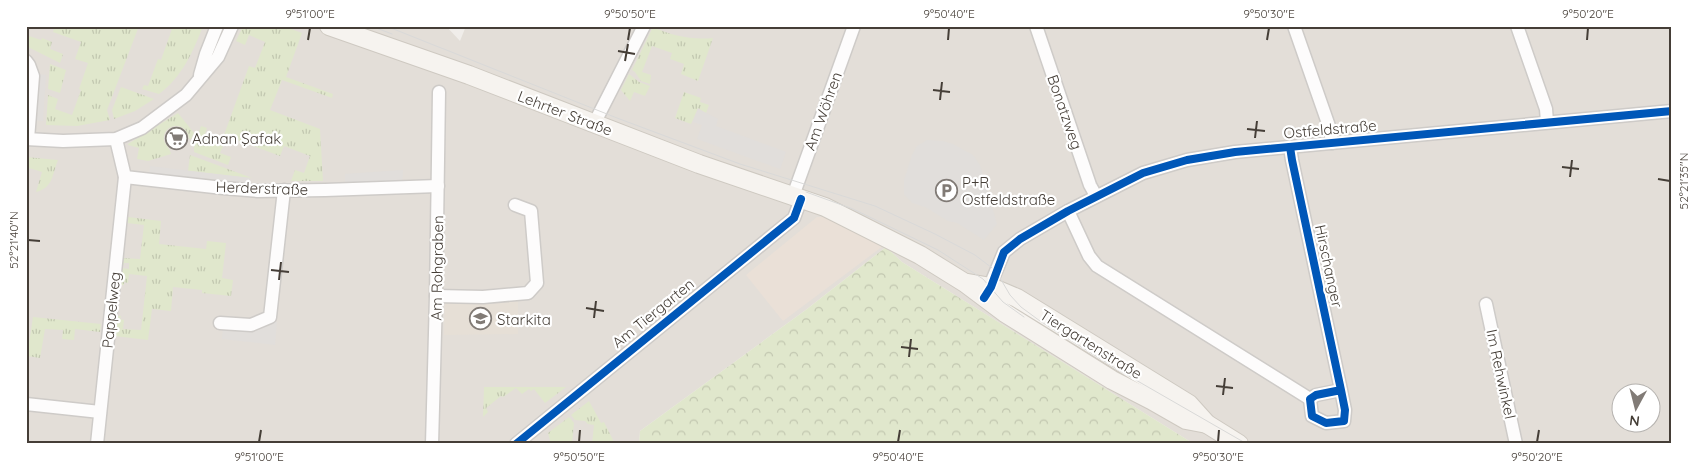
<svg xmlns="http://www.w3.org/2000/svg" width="1698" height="470" font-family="Quicksand,sans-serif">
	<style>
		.residential { fill: #e3ded8; fill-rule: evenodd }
		.commercial { fill: #eae0d7 }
		.education { fill: #e6dfd6 }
		.grass { fill: url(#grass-tufts) }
		.forest { fill: url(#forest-crowns) }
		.parking { fill: #e1dedb }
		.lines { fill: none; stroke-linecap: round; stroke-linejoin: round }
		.minor-casing { stroke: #cecbc8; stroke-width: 15 }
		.secondary-casing { stroke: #cec9c1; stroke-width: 20 }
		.minor { stroke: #fdfcfc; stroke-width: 12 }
		.secondary { stroke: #f6f3ef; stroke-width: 18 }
		.tram { stroke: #d9d9d8; stroke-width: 1 }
		.cycleway-casing { stroke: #fff; stroke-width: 11 }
		.cycleway { stroke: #0057b8; stroke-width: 8 }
		.ticks { fill: none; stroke: #453e37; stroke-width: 2 }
		.labels { text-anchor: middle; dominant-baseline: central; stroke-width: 4.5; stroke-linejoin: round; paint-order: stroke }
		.street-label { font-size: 15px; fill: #453e37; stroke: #fff }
		.poi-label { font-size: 15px; fill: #453e37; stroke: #fff; text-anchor: start }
		.neatline { fill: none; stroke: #453e37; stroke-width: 2 }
		.ticks-label { font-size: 12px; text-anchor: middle; fill: #453e37 }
	</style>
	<defs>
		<pattern id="grass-tufts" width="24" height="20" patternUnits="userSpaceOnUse" patternTransform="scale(1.25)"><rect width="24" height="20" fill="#e0e7cc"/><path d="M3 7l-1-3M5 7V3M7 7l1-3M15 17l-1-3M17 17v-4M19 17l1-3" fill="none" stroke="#c2c7b0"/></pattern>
		<pattern id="forest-crowns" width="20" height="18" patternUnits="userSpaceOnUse" patternTransform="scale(1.25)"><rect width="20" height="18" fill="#e0e7cc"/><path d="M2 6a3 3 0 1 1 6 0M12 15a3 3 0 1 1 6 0" fill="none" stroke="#c2c7b0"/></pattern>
	</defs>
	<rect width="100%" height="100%" fill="#f0edea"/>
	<path class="residential" d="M26 26H446L460 41 466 26H1672V444H1194L902 262 886 247 807 309 640 431 639 444H26ZM1620 392H1650V422H1620Z"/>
	<polygon class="commercial" points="817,217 826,217 883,246 783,321 746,275"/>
	<polygon class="education" points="518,301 518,334 444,335 445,302"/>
	<g class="grass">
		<polygon points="55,26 139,26 107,110 110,120 77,126 46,125 48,95 58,99 55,109 72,115 81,90 79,89 88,63 75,59 81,42 53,32"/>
		<path d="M173 26H203C193 52 182 77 159 94L142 89 144 85 148 86 158 59 161 60Z"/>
		<polygon points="243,26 283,26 302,33 286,77 333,94 332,98 282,80 270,110 320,129 323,181 291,181 295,170 304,173 310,156 284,146 280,156 224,135 249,66 255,68 265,42 249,35 245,45 236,41"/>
		<path d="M653 27C673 36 691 40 713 38L698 81 681 74 684 64 670 59 672 53 652 46 642 72 651 75 650 84 641 81 635 72 632 70Z"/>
		<polygon points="29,36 41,40 42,38 52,42 50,49 63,54 60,63 26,46"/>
		<polygon points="50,64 66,70 60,93 48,89"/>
		<polygon points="629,74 639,82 650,86 645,96 634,92 630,101 621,90"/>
		<polygon points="121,87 154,99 135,111 114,119 112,110"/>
		<polygon points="684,92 701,98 700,102 709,105 706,113 698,108 691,124 675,118"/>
		<path d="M178 113 194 133 191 139H189C187 120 162 123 164 140 165 145 170 148 171 154L148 161 137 159 139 148 128 145V144Z"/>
		<polygon points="201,126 207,128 203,139 223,146 220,153 231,157 228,165 194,152 194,146"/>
		<polygon points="190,155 252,178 188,171"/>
		<path d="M26 157 58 160C52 175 53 188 36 192L42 172 26 167Z"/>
		<polygon points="128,217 161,221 159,244 206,249 207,241 226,243 222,278 233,280 231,296 202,293 202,290 173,287 171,311 152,309 148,340 114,336 116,316 121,316 120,319 124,320 123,329 141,330 147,276 129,274 128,283 124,282 124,285 120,285 122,268 129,269 129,263 124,263 124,265 122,265 122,258 140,259 144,225 127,223"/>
		<polygon points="33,317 101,324 100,332 75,329 74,340 62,339 63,330 45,329 40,358 27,356"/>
		<polygon points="484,387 566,387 545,403 534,389 531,391 529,389 522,394 516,388 503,397 501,396 486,408 488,412 483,417"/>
		<polygon points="589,401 601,423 604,422 615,444 592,444 594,425 588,424 585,421 575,420 571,415"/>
		<polygon points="569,417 574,423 572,444 551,444 548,433"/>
	</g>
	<polygon class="forest" points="886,247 902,262 1194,444 639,444 640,431 807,309"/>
	<g class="parking">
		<polygon points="38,74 46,75 43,121 34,120"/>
		<polygon points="698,109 718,119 716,126 786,152 780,169 697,139 702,125 693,122"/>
		<polygon points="927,140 943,141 953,144 973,155 980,165 997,224 984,240 957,223 948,221 925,207 912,203 904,194 904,180 912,155 917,146"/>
		<polygon points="150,166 250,178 250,186 149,175"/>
		<polygon points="403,170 402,188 345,190 345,174"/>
		<polygon points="264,320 277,322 275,345 222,339 223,324"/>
	</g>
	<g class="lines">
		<defs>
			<g id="minor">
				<polyline points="1036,26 1090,185 1096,196"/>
				<polyline points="1294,26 1330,129 1332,143"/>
				<polyline points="1517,26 1546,109 1547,122"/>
				<polyline points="26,61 29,65 33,76 28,139"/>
				<polyline points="200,75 206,54 217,26"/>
				<polyline points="594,124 644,26"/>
				<polyline points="26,139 63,141 116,139 142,128 186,95 218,57 232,26"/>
				<polyline points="116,139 125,177 223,188 258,191 325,190 438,186"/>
				<polyline points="1290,147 1292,160 1341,390 1345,410 1344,421 1326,423 1312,416 1310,399 1316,395 1341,390"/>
				<polyline points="793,196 854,26"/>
				<polyline points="1068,211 1089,256 1097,266 1310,399"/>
				<polyline points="987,293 1004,252 1020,239 1068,211 1143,173 1187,160 1235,152 1672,111"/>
				<polyline points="436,296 483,297 528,293 537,283 531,211 515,205"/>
				<polyline points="1486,304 1516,444"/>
				<polyline points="220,323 251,325 270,317 284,190"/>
				<polyline points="26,404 100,412"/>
				<polyline points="97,444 125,177"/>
				<polyline points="432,444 436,296 439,92"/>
				<polyline points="516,444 794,218 801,199"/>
			</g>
			<g id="secondary">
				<polyline points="329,26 469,75 699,164 825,207 920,255 965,283 1005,313 1112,380 1151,400 1186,420 1207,424"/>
				<polyline points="968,283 991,287 1017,298 1189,404 1207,424 1239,444"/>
			</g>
		</defs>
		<use href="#minor" class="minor-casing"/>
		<use href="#secondary" class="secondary-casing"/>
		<use href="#minor" class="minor"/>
		<use href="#secondary" class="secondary"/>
		<g class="tram">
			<polyline points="371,26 392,34"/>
			<polyline points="386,26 617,118 740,164 875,206 935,234 975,255 996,271 1010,295 1021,307 1040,321 1115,368 1247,444"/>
			<polyline points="806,192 853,209 938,250 983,279 1003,302 1024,317"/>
		</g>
		<defs>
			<g id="cycleway">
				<polyline points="1290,147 1292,160 1341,390 1345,410 1344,421 1326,423 1312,416 1310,399 1316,395 1341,390"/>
				<polyline points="984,298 991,287 1004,252 1020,239 1068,211 1143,173 1187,160 1235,152 1672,111"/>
				<polyline points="516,444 794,218 801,199"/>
			</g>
		</defs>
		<use href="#cycleway" class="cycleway-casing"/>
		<use href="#cycleway" class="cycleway"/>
	</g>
	<path class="ticks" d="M308 40 310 28M628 40 630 28M948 40 949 28M1267 40 1269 28M1587 40 1588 28M618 51 635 54M625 61 628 44M933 90 950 92M940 100 942 82M1247 129 1265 131M1255 138 1257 121M1562 167 1579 169M1570 177 1572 160M1658 179 1670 181M28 240 40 241M271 270 289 272M279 280 281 262M586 308 604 311M594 318 596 301M901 347 918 349M909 357 911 339M1216 386 1233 388M1223 395 1225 378M259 442 261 430M579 442 580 430M898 442 900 430M1218 442 1219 430M1537 442 1539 430"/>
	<defs>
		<symbol id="supermarket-ring" viewBox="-11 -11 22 22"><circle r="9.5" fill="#fff" stroke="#817b76" stroke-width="1.5"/><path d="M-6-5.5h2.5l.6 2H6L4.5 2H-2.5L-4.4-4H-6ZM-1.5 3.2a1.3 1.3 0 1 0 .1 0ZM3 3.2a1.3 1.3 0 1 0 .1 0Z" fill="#817b76"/></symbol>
		<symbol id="parking-ring" viewBox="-11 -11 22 22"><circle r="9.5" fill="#fff" stroke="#817b76" stroke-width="1.5"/><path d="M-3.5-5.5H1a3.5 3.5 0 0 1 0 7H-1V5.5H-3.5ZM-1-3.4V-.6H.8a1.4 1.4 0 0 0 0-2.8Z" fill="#817b76"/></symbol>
		<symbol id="school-ring" viewBox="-11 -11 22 22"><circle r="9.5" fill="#fff" stroke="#817b76" stroke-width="1.5"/><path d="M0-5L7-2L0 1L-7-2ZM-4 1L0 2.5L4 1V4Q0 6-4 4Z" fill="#817b76"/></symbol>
	</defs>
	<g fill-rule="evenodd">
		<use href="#supermarket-ring" x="164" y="126" width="25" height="25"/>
		<use href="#parking-ring" x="934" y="178" width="25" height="25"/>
		<use href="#school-ring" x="468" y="306" width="25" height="25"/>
	</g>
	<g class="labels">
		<g class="street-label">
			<text transform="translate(823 111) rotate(-70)">Am Wöhren</text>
			<text transform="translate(1065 112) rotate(71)">Bonatzweg</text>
			<text transform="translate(565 113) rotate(21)">Lehrter Straße</text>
			<text transform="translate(1330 129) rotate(-5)">Ostfeldstraße</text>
			<text transform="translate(262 188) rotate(2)">Herderstraße</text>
			<text transform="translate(1329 266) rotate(78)">Hirschanger</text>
			<text transform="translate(437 268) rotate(-89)">Am Rohgraben</text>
			<text transform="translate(111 310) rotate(-84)">Pappelweg</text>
			<text transform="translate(653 313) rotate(-39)">Am Tiergarten</text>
			<text transform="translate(1091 344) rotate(32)">Tiergartenstraße</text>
			<text transform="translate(1501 374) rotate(78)">Im Rehwinkel</text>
		</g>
		<g class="poi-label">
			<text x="192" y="138">Adnan Şafak</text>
			<text x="962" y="182">P+R<tspan x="962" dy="17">Ostfeldstraße</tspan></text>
			<text x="497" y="319">Starkita</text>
		</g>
	</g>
	<rect width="1698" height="470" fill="none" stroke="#ffffff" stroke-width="55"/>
	<g transform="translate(1636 408) rotate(187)"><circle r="24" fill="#ffffff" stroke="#b5b2af"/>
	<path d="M0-4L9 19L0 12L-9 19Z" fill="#817b76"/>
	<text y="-8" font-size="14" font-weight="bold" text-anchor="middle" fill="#453e37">N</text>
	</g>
	<rect x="28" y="28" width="1642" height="414" class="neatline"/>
	<g class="ticks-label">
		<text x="310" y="18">9°51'00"E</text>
		<text x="630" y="18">9°50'50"E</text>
		<text x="949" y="18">9°50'40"E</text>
		<text x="1269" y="18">9°50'30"E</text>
		<text x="1588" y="18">9°50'20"E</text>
		<text transform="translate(1684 181) rotate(-90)" y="4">52°21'35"N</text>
		<text transform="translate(14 240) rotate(-90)" y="4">52°21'40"N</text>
		<text x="259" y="461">9°51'00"E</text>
		<text x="579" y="461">9°50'50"E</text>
		<text x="898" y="461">9°50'40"E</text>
		<text x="1218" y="461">9°50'30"E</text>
		<text x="1537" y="461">9°50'20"E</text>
	</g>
</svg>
